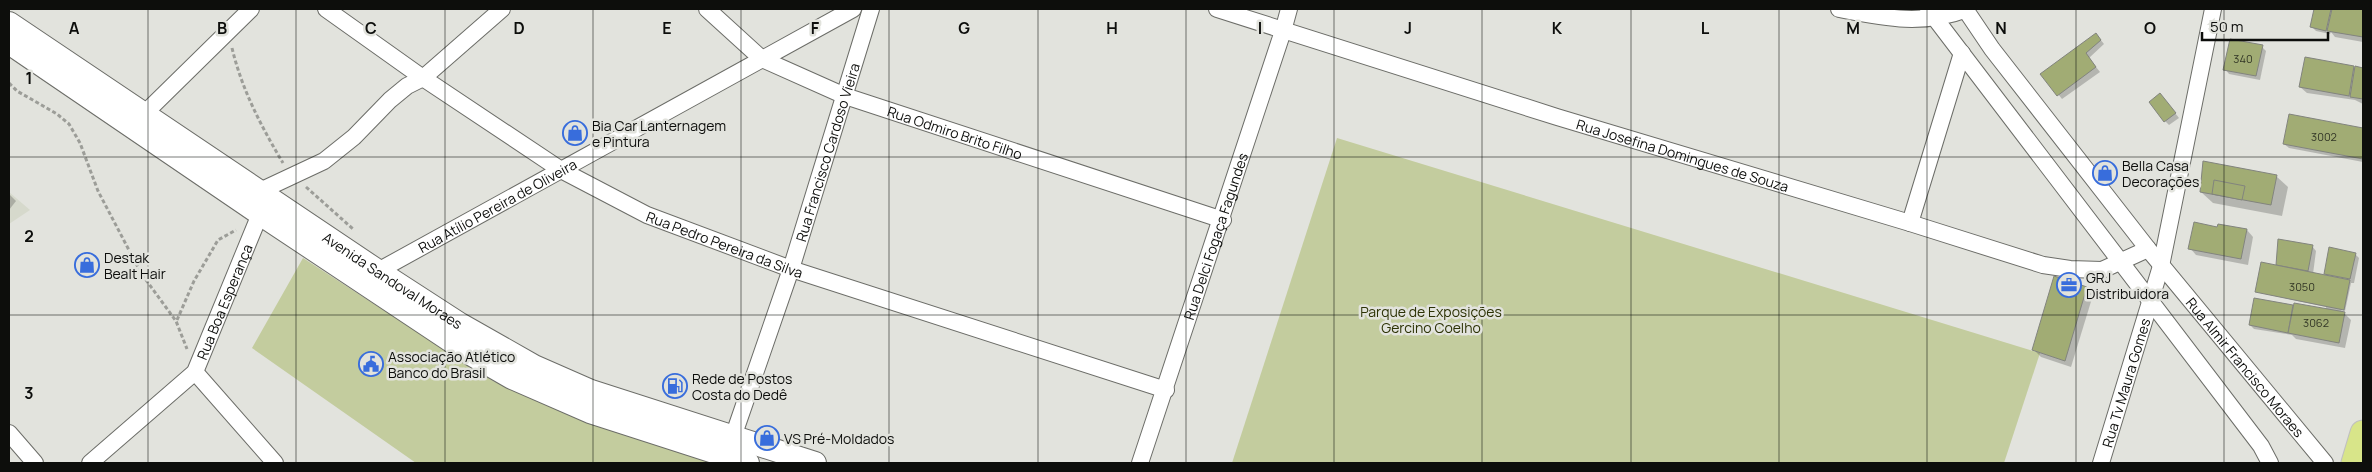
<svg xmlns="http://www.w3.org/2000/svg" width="2372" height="472" font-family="Manrope,sans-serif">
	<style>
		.built { fill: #d6d9cc }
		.green { fill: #c3cc9e }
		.shadow { fill: #0003 }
		.building { fill: #a1ac74; stroke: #82847e }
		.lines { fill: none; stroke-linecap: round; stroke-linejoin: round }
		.street-casing { stroke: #6c6d68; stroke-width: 18 }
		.secondary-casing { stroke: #6c6d68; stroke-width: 24 }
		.primary-casing { stroke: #c0c0c0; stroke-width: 27 }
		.path { stroke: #9c9d98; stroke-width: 3; stroke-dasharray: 4 2.5; stroke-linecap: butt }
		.street { stroke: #fff; stroke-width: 16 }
		.secondary { stroke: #fff; stroke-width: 22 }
		.primary { stroke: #d8e589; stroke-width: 25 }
		.grid { fill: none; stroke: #0d0e0c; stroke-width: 1; stroke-opacity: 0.55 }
		.labels { text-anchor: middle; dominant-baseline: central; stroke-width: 5; stroke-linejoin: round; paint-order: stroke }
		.number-label { font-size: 11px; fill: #323626 }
		.poi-label { font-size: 14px; fill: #0d0e0c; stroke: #e2e3dd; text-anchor: start }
		.street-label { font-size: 14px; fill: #0d0e0c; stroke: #e2e3dd }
		.park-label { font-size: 14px; fill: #2c3205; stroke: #e2e3dd }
		.grid-label { font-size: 16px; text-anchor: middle; font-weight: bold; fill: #0d0e0c; stroke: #e2e3dd; stroke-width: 5; stroke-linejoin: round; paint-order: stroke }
	</style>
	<rect width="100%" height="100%" fill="#e2e3dd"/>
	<polygon class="built" points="9,192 30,210 9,224"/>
	<g class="green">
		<polygon points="1337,138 2040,353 2004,463 1232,463"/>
		<polygon points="303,258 493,381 571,416 711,463 416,463 252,348"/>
	</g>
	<g class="shadow">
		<polygon points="2316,9 2363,9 2363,42 2335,37 2331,32 2330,34 2316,31 2312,27"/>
		<polygon points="2100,39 2104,44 2089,58 2100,72 2062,99 2042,74"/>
		<polygon points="2262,47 2266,51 2260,80 2229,74 2225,69"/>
		<polygon points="2306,58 2363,69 2363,104 2355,100 2307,93 2300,87"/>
		<polygon points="2164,99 2179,118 2169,125 2165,121"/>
		<polygon points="2290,116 2363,130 2363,162 2289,148 2284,144"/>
		<polygon points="2276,176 2288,187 2282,216 2213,203 2201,192"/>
		<polygon points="9,194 16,201 9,210"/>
		<polygon points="2218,228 2247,230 2253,237 2248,265 2196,255 2190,248"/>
		<polygon points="2312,246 2316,251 2313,274 2328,277 2325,274 2355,254 2359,258 2354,283 2351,283 2345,311 2341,310 2351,320 2345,348 2296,339 2292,335 2254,329 2250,325 2292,307 2326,310 2326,307 2256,292 2280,268 2277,264"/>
		<polygon points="2086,288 2093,295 2071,367 2041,357 2034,350"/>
	</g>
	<g class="building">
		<polygon points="2314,9 2331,9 2326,31 2310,27"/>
		<polygon points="2332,9 2363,9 2363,37 2327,31"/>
		<polygon points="2096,33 2101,40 2086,53 2096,67 2057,96 2040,74"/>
		<polygon points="2230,39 2263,45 2256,76 2223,70"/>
		<polygon points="2305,57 2354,66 2349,96 2299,87"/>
		<polygon points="2355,66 2363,68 2363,99 2350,97"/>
		<polygon points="2160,93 2176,113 2164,122 2149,102"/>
		<polygon points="2289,114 2363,128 2363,159 2283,144"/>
		<polygon points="2203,161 2277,175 2271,205 2200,192"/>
		<polygon points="2214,180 2245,186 2242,200 2212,194"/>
		<polygon points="2194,222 2217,227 2218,224 2247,229 2241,259 2188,249"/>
		<polygon points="2278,239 2313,245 2308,271 2276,265"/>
		<polygon points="2329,247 2356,253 2350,279 2324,274"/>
		<polygon points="2261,262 2350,280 2344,310 2255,292"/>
		<polygon points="2054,276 2087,287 2065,361 2032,350"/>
		<polygon points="2254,298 2293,305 2288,333 2249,325"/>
		<polygon points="2294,303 2345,312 2339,343 2288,333"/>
	</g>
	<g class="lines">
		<defs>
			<g id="street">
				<path id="s1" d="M326 9 423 78 561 170 647 215 791 269 1166 390"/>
				<path id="s2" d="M707 9 762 59 845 96 1223 220"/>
				<path id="s3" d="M1217 9 1557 117 1910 223 2043 265 2070 269 2102 270 2148 249"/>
				<path d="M1839 9C1885 18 1922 26 1967 9"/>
				<polyline points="1928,9 2261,446 2270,463"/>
				<path id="s4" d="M1965 9 1992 49 2148 249 2325 463"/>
				<polyline points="144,114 251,9"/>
				<polyline points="260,191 324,161 354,137 390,100 407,86 423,78 502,9"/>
				<polyline points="1910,223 1962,53"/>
				<path id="s5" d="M378 271 853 9"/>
				<polyline points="195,372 275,463"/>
				<polyline points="9,433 35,463"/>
				<path id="s6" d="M733 437 791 269 871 9"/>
				<path id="s7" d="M90 463 195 372 260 214"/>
				<path id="s8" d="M1140 463 1283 31 1289 9"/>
				<path id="s9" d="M2101 463 2161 266 2213 9"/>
			</g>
			<g id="secondary">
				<path id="s10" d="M9 23 378 271 460 324 534 366 591 391 815 463"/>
				<polyline points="9,43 260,214 472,355 512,378 590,412 748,463"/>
			</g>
			<polyline id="primary" points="2354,463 2363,433"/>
		</defs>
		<use href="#street" class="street-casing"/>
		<use href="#secondary" class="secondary-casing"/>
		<use href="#primary" class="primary-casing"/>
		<g class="path">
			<path d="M232 48C242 90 261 126 283 163"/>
			<polyline points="9,83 17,91 57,114 69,124 80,143 98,191 141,273 176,321 187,349"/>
			<polyline points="306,187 353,229"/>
			<polyline points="177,320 194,281 218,240 236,230"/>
		</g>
		<use href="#street" class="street"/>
		<use href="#secondary" class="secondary"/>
		<use href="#primary" class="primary"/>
	</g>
	<path class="grid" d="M148 9V463M296 9V463M445 9V463M593 9V463M741 9V463M889 9V463M1038 9V463M1186 9V463M1334 9V463M1482 9V463M1631 9V463M1779 9V463M1927 9V463M2076 9V463M2224 9V463M9 157H2363M9 315H2363"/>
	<defs>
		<symbol id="shop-ring" viewBox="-11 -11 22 22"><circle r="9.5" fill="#e2e3dd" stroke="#386ddc" stroke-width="1.5"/><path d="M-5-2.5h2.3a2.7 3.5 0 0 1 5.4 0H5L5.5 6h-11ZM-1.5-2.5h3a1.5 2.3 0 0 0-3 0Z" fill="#386ddc"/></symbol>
		<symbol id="office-ring" viewBox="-11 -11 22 22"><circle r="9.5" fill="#e2e3dd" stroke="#386ddc" stroke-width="1.5"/><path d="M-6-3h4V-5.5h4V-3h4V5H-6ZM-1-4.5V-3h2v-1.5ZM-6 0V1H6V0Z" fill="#386ddc"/></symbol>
		<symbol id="civic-ring" viewBox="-11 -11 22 22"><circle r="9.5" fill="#e2e3dd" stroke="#386ddc" stroke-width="1.5"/><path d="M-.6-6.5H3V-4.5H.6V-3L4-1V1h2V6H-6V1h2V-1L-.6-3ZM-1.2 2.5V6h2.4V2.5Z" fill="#386ddc"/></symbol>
		<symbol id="fuel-ring" viewBox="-11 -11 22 22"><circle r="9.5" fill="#e2e3dd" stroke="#386ddc" stroke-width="1.5"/><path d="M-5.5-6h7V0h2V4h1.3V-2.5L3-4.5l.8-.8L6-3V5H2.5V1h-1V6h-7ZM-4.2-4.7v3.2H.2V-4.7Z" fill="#386ddc"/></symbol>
	</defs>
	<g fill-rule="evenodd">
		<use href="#shop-ring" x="561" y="119" width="28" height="28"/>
		<use href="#shop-ring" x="2091" y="159" width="28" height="28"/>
		<use href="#shop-ring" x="73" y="251" width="28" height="28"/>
		<use href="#office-ring" x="2055" y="271" width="28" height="28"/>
		<use href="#civic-ring" x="357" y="350" width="28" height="28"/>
		<use href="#fuel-ring" x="661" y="372" width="28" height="28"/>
		<use href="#shop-ring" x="753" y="424" width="28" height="28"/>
	</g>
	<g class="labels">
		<g class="number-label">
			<text x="2243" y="58">340</text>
			<text x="2324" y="136">3002</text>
			<text x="2302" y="286">3050</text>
			<text x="2316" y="322">3062</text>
		</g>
		<g class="poi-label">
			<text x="592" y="125">Bia Car Lanternagem<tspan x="592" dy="16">e Pintura</tspan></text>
			<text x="2122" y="165">Bella Casa<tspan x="2122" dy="16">Decorações</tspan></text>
			<text x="104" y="257">Destak<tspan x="104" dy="16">Bealt Hair</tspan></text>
			<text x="2086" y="277">GRJ<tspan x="2086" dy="16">Distribuidora</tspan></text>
			<text x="388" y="356">Associação Atlético<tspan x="388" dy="16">Banco do Brasil</tspan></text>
			<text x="692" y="378">Rede de Postos<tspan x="692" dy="16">Costa do Dedê</tspan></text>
			<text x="784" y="438">VS Pré-Moldados</text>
		</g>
		<g class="street-label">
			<text stroke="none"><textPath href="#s2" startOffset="281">Rua Odmiro Brito Filho</textPath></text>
			<text stroke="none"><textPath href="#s6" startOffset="300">Rua Francisco Cardoso Vieira</textPath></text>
			<text stroke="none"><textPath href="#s3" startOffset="488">Rua Josefina Domingues de Souza</textPath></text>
			<text stroke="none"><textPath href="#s5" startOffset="136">Rua Atílio Pereira de Oliveira</textPath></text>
			<text stroke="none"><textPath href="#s8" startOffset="239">Rua Delci Fogaça Fagundes</textPath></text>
			<text stroke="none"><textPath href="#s1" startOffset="465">Rua Pedro Pereira da Silva</textPath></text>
			<text stroke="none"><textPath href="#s10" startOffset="462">Avenida Sandoval Moraes</textPath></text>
			<text stroke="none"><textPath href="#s7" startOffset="215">Rua Boa Esperança</textPath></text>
			<text stroke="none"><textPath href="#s4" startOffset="455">Rua Almir Francisco Moraes</textPath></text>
			<text stroke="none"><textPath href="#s9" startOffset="84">Rua Tv Maura Gomes</textPath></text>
		</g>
		<g class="park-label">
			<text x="1431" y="311">Parque de Exposições<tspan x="1431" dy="16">Gercino Coelho</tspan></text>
		</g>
	</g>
	<g class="grid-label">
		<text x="74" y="34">A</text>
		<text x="222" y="34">B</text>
		<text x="371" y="34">C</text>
		<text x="519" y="34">D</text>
		<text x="667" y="34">E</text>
		<text x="815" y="34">F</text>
		<text x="964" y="34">G</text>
		<text x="1112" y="34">H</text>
		<text x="1260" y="34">I</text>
		<text x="1408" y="34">J</text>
		<text x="1557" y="34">K</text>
		<text x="1705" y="34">L</text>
		<text x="1853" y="34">M</text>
		<text x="2001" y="34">N</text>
		<text x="2150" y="34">O</text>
		<text x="29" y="84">1</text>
		<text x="29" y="242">2</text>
		<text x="29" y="399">3</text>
	</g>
	<rect width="2372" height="472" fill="none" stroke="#0d0e0c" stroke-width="20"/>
	<path d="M2202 32v8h126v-8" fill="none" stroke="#0d0e0c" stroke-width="2.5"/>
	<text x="2210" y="32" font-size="15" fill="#0d0e0c" stroke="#e2e3dd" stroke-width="4" paint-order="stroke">50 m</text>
</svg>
